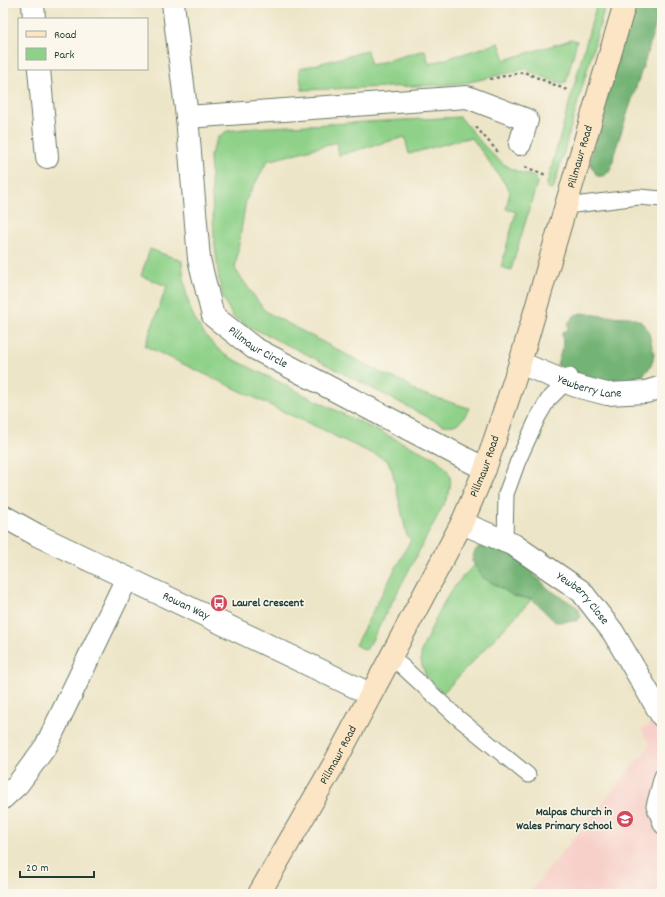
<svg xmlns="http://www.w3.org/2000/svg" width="665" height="897" font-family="Dekko,sans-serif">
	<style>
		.built { fill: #f7d0c9 }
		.green { fill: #8fd189; stroke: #57875e }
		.forest { fill: #73b375; stroke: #497854 }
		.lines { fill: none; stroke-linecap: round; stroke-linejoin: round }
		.lane-casing { stroke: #677867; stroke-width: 17 }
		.street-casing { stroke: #677867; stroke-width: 24 }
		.secondary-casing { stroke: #677867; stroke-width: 24 }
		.path { stroke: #677867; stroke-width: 2.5; stroke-dasharray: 3 3; stroke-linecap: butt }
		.lane { stroke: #fff; stroke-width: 15 }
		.street { stroke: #fff; stroke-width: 22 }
		.secondary { stroke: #fce5c4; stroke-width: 22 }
		.labels { text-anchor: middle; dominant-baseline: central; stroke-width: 3; stroke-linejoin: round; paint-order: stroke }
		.street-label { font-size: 12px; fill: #1f3d34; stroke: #fbf7ec }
		.poi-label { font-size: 12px; font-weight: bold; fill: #1f3d34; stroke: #fbf7ec; text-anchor: start }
	</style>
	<rect width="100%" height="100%" fill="#fbf7ec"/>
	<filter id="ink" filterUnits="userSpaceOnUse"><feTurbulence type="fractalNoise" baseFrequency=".025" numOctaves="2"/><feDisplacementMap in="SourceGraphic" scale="8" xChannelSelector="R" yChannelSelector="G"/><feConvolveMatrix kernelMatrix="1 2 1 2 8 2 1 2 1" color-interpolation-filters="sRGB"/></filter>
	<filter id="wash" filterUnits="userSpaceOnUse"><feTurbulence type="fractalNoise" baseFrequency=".012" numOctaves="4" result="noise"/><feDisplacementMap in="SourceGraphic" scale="16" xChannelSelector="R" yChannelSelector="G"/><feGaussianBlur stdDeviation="0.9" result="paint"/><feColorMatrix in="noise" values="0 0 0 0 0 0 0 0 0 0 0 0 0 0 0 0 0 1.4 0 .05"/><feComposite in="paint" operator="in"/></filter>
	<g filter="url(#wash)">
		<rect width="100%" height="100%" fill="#ede5c7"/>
		<polygon class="built" points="662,718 662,894 528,894 650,745 641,729"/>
		<g class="green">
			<polygon points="597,3 606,3 553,190 546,187"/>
			<polygon points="571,39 577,41 566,82 562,83 553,81 525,69 470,82 443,85 302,90 299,69 367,51 371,65 425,50 429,64 499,43 505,60 567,41"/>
			<path d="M460 117C474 133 489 155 507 166 516 172 526 174 536 177L537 183 511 270 501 267 516 212 506 209 510 191 472 138 463 139 409 154 405 137 339 155 337 142 272 160H268L246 200 235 269 264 310 272 315 381 373 406 383 417 392 469 408C463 421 456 429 441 424L306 354 250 327 233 317 224 300 219 280 214 237 210 156 218 137 227 131 252 128Z"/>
			<path d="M150 249 182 261C186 304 191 326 225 355L345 415 435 458C452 472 454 479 446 500L371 642 366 650 355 645 411 539 407 536 392 470 387 460 336 437 328 432 277 409 268 404 145 346 167 286 141 276Z"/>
			<path d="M475 565 482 577 506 591 513 596 532 599 443 693C432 684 423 675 421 660 420 651 425 642 429 634 441 605 451 586 475 565Z"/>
		</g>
		<g class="forest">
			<path d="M632 3H661L648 51 614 154C613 164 610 178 597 176L592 167 590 160Z"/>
			<polygon points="582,313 603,316 630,317 640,321 648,329 654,355 651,366 644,374 633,381 606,384 572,373 557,365 563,345 562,332 568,330 568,323 575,315"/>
			<path d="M490 541 520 558 534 574 550 590 577 607 581 617 576 621 555 622 532 599 513 596 506 591 482 577 472 561C473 549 480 545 490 541Z"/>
		</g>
	</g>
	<g filter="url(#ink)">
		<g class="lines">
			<defs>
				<g id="lane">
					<polyline points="566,206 639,197 662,199"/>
					<polyline points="505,542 506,494 518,461 538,417 548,400 566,382 570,376"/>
					<polyline points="391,656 457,717 528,775"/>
					<polyline points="662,776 654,806 662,826"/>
				</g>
				<g id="street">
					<polyline points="33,3 34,19"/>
					<path id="s1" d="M173 3 187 117 199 259 213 316 254 348 485 469"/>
					<polyline points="39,69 47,157"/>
					<polyline points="187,117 467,97 527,120 520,144"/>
					<path id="s2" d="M520 363 576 386 607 394 646 392 662 387"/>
					<path id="s3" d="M3 516 37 535 370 694"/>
					<path id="s4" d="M462 523 514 545 581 591 613 632 662 716"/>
					<polyline points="3,798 18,784 46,746 127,578"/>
				</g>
				<g id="secondary">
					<path id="s5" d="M259 894 334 764 462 523 485 469 520 363 625 3"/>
				</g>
			</defs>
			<use href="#lane" class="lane-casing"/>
			<use href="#street" class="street-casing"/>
			<use href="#secondary" class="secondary-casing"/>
			<g class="path">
				<polyline points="490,79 524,72 569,91"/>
				<polyline points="476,127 498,152"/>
				<polyline points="525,167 546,175"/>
			</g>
			<use href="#lane" class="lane"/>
			<use href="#street" class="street"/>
			<use href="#secondary" class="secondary"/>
		</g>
	</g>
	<defs>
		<symbol id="bus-disc" viewBox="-11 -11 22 22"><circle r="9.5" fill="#d1495b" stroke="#fbf7ec"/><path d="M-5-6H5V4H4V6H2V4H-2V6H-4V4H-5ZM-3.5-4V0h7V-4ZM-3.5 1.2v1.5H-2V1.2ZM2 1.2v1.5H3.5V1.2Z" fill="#fff"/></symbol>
		<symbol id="school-disc" viewBox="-11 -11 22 22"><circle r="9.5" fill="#d1495b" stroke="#fbf7ec"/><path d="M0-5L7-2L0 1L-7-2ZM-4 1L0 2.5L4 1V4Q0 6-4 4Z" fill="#fff"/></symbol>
	</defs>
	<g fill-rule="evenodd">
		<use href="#bus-disc" x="209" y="593" width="20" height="20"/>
		<use href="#school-disc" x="615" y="809" width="20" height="20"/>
	</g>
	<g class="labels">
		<g class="street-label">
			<text stroke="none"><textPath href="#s5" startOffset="808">Pillmawr Road</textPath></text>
			<text stroke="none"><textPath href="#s1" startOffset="371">Pillmawr Circle</textPath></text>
			<text stroke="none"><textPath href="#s2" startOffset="74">Yewberry Lane</textPath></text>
			<text stroke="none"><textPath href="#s5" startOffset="484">Pillmawr Road</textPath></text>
			<text stroke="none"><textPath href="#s4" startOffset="144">Yewberry Close</textPath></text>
			<text stroke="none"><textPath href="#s3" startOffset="204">Rowan Way</textPath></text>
			<text stroke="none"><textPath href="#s5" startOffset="160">Pillmawr Road</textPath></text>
		</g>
		<g class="poi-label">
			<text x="232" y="603">Laurel Crescent</text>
			<text x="612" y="812" text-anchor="end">Malpas Church in<tspan x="612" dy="14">Wales Primary School</tspan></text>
		</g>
	</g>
	<rect width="665" height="897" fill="none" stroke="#fbf7ec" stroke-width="16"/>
	<rect x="18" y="18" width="130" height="52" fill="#fbf7ec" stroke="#a3ada2"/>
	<rect x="26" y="31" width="20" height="6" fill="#fce5c4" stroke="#a3ada2"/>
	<text x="54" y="38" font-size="12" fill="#1f3d34">Road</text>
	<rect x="26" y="48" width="20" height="12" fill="#8fd189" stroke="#a3ada2"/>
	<text x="54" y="58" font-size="12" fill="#1f3d34">Park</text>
	<path d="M20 871v6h74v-6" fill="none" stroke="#1f3d34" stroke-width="2"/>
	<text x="26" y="871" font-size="12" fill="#1f3d34" stroke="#fbf7ec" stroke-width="3" paint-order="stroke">20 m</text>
</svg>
